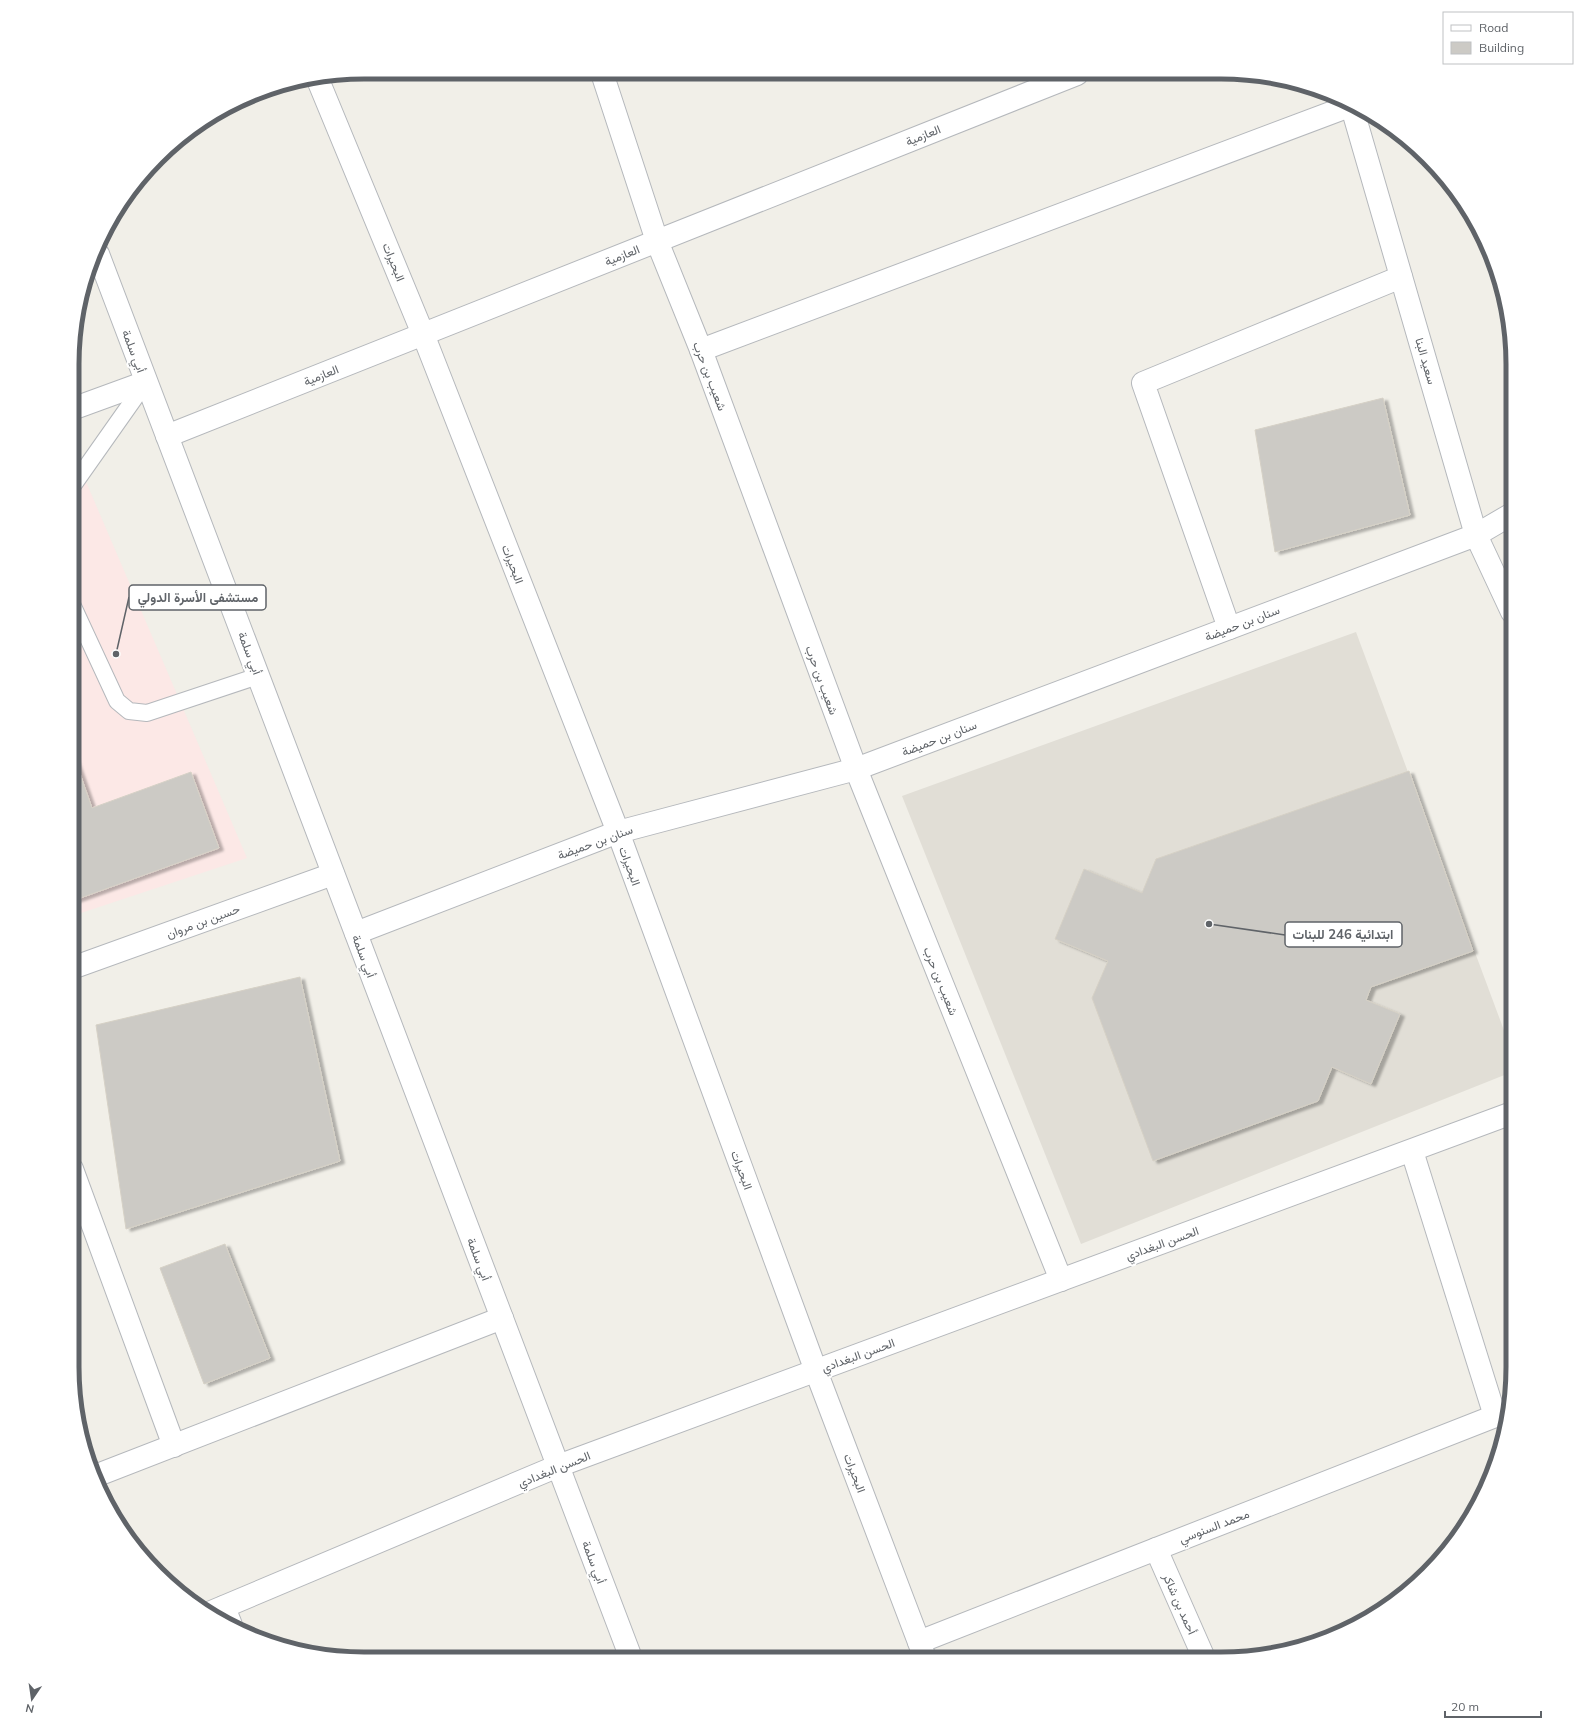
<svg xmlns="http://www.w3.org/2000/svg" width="1585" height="1731" font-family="Mulish,Vazirmatn,sans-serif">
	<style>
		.education { fill: #e1ded6 }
		.medical { fill: #fce8e6 }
		.building { fill: #cccac5; stroke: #d6d1c6; filter: url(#shadow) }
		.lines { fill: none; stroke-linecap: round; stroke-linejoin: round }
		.service-casing { stroke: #b5b8bc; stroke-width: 18 }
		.minor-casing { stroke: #b5b8bc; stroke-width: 24 }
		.service { stroke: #fff; stroke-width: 16 }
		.minor { stroke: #fff; stroke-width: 22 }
		.labels { text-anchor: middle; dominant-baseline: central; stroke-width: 4; stroke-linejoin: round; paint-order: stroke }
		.street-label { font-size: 12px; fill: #5f6368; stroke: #fff }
		.rim { fill: none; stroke: #5f6368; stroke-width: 5 }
		.leader { fill: none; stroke: #5f6368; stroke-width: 1.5 }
		.callout-dot { fill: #5f6368; stroke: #fff; stroke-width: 1.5 }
		.callout { fill: #fff; stroke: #5f6368; stroke-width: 1.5 }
		.callout-label { font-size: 13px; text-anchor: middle; font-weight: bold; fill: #5f6368 }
	</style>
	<defs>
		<filter id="shadow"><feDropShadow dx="4.5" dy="2.5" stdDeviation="1" flood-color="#0004"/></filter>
	</defs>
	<rect width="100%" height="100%" fill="#f1efe8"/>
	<polygon class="education" points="1356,632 1512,1052 1512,1072 1081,1244 902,796"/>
	<polygon class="medical" points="72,449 247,858 72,916"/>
	<g class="building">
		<polygon points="1383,398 1410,515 1275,552 1255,430"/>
		<polygon points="72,751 92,808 191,772 219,848 72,901"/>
		<polygon points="1409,771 1473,951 1371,987 1366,1000 1400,1014 1371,1084 1332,1067 1318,1101 1153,1161 1092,998 1108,961 1055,939 1084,869 1142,893 1156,859"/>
		<polygon points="300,977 340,1161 126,1229 96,1025"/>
		<polygon points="225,1244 270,1358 204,1384 160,1268"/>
	</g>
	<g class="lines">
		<defs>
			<g id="service">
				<polyline points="72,487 146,382"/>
				<polyline points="72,604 117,701 129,711 147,713 258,676"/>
			</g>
			<g id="minor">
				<polyline points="602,73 657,241 701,350 856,769 1061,1280"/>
				<polyline points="318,80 423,334 618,832 816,1371 925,1658"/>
				<polyline points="1351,104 1476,535 1512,612"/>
				<polyline points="98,254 631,1658"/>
				<polyline points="701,350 1352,105"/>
				<polyline points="72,409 146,382"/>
				<polyline points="167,436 1077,74"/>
				<polyline points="1229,628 1143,383 1401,277"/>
				<polyline points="356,933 618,832 856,769 1476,535 1512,514"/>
				<polyline points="72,968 333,874"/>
				<polyline points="1412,1151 1495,1416"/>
				<polyline points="72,1169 174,1446"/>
				<polyline points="95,1476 502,1318"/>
				<polyline points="1156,1549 1204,1658"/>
				<polyline points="224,1607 231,1625"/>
				<polyline points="209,1613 558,1466 1512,1113"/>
				<polyline points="919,1642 1508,1411"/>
			</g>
		</defs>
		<use href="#service" class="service-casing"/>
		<use href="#minor" class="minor-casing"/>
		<use href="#service" class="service"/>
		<use href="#minor" class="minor"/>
	</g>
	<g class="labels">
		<g class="street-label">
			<text transform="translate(923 135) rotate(-22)">العازمية</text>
			<text transform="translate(622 255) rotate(-22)">العازمية</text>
			<text transform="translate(394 262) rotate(68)">البحيرات</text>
			<text transform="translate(134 351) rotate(69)">أبي سلمة</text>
			<text transform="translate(1426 361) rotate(74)">سعيد البنا</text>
			<text transform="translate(321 375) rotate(-22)">العازمية</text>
			<text transform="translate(710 376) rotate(69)">شعيب بن حرب</text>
			<text transform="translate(513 564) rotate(69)">البحيرات</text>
			<text transform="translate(1242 623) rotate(-21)">سنان بن حميضة</text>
			<text transform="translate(250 653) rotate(69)">أبي سلمة</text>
			<text transform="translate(822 680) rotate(70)">شعيب بن حرب</text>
			<text transform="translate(939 738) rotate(-21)">سنان بن حميضة</text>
			<text transform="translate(595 842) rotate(-20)">سنان بن حميضة</text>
			<text transform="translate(630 866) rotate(70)">البحيرات</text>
			<text transform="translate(203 921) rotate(-20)">حسين بن مروان</text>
			<text transform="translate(364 956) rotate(69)">أبي سلمة</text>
			<text transform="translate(941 981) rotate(68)">شعيب بن حرب</text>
			<text transform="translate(742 1170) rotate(70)">البحيرات</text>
			<text transform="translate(1162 1243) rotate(-20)">الحسن البغدادي</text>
			<text transform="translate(479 1259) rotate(69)">أبي سلمة</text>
			<text transform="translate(858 1355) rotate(-20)">الحسن البغدادي</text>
			<text transform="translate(554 1469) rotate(-22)">الحسن البغدادي</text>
			<text transform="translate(855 1473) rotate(69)">البحيرات</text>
			<text transform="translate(1214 1526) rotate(-21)">محمد السنوسي</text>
			<text transform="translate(594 1562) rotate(69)">أبي سلمة</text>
			<text transform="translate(1180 1604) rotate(66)">أحمد بن شاكر</text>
		</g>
	</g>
	<path d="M0 0H1585V1731H0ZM364 79H1221A285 285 0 0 1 1506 364V1367A285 285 0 0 1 1221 1652H364A285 285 0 0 1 79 1367V364A285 285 0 0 1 364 79Z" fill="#fff" fill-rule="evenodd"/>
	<path class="rim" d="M364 79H1221A285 285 0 0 1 1506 364V1367A285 285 0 0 1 1221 1652H364A285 285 0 0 1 79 1367V364A285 285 0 0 1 364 79Z"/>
	<path class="leader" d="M116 654L129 597M1209 924L1285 935"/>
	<g class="callout-dot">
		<circle cx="116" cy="654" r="4"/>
		<circle cx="1209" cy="924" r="4"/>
	</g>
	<g class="callout">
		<rect x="129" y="585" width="137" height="25" rx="4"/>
		<rect x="1285" y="922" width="117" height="25" rx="4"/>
	</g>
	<g class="callout-label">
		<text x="198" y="602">مستشفى الأسرة الدولي</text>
		<text x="1343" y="939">ابتدائية 246 للبنات</text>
	</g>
	<rect x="1443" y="12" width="130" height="52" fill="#ffffff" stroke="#bfc1c3"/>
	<rect x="1451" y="25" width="20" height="6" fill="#ffffff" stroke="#bfc1c3"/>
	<text x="1479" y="32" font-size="12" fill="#5f6368">Road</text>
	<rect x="1451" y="42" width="20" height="12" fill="#cccac5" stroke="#bfc1c3"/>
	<text x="1479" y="52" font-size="12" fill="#5f6368">Building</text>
	<g transform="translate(32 1699) rotate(193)" stroke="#ffffff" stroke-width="3" paint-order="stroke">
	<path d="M0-3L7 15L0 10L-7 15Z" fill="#5f6368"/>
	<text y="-6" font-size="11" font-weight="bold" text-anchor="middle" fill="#5f6368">N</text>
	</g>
	<path d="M1445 1711v6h96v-6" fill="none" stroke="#5f6368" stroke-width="2"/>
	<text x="1451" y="1711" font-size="12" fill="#5f6368" stroke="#ffffff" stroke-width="3" paint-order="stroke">20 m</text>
</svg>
